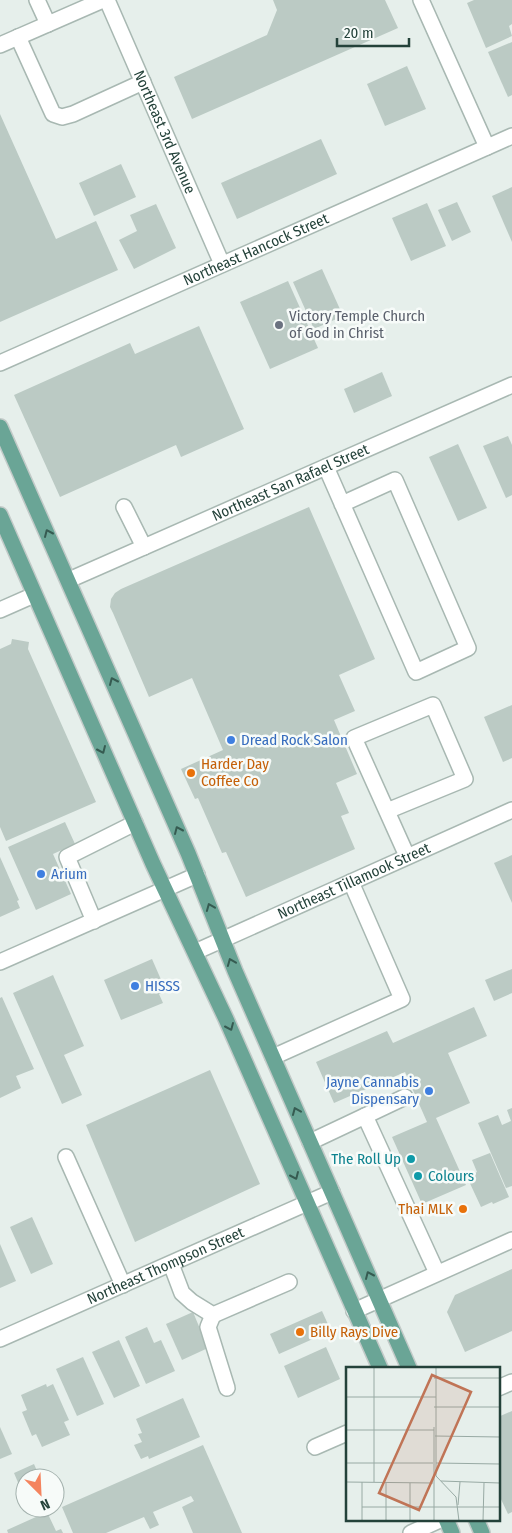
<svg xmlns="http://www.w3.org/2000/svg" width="512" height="1533" font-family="'Fira Sans Condensed',sans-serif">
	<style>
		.building { fill: #bbcac4 }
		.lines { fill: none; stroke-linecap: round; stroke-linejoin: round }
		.minor-casing { stroke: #a8b8b2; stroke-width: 18 }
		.major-casing { stroke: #c2cac8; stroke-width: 18 }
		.minor { stroke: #fff; stroke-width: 15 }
		.major { stroke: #6aa596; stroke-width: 15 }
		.oneway { stroke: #365b51 }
		.worship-dot { fill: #6b7280; stroke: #f7fbf9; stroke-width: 2 }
		.shop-dot { fill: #3f7fe0; stroke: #f7fbf9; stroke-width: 2 }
		.food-dot { fill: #e8710a; stroke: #f7fbf9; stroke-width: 2 }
		.culture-dot { fill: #0f9aa8; stroke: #f7fbf9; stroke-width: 2 }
		.labels { text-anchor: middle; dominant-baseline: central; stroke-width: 5; stroke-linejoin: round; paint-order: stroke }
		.street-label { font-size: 15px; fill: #24423a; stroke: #f7fbf9 }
		.worship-label { font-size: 15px; fill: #5b616d; stroke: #f7fbf9; text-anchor: start }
		.shop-label { font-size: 15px; fill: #366cbe; stroke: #f7fbf9; text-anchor: start }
		.food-label { font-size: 15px; fill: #c56008; stroke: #f7fbf9; text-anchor: start }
		.culture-label { font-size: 15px; fill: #0d838f; stroke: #f7fbf9; text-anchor: end }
		.inset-road { fill: none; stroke: #98aaa4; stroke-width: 1 }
		.view { fill: #c07456; fill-opacity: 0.15; stroke: #c07456; stroke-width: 2.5 }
		.inset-edge { fill: none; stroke: #24423a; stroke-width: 2.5 }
	</style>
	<rect width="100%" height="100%" fill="#e6efeb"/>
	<g class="building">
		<polygon points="273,0 385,0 398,28 192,119 174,77 267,35 277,10"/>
		<polygon points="474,0 512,0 512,24 509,26 512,36 486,48 467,3"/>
		<polygon points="512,42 512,95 508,97 488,52"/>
		<polygon points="407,66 426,109 385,126 367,84"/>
		<polygon points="0,114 56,239 96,221 118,270 0,322"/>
		<polygon points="321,139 337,174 237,219 221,183"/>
		<polygon points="121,164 136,197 94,216 79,183"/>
		<polygon points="512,187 512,242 492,196"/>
		<polygon points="457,202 471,232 452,241 438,210"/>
		<polygon points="427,203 446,246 411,261 392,218"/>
		<polygon points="156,204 176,248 134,269 119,240 137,231 130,215"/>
		<polygon points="322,269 343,316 314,329 293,282"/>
		<polygon points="288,281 318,348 270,369 240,302"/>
		<polygon points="199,326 244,429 181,457 176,445 60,497 14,395 130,343 135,354"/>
		<polygon points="382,372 392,396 354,413 344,389"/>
		<polygon points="508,436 512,445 512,495 506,498 483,446"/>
		<polygon points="458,444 487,508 458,521 429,457"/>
		<polygon points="309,507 375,659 339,675 355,711 334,720 357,774 336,783 349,813 341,816 355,849 246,897 226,852 222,853 198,798 195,799 181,769 223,750 192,678 149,697 113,613 110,607 111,599 115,593 121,589"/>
		<polygon points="12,639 29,642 28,649 96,802 6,841 0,827 0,649 11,644"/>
		<polygon points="512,705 512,758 503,762 484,717"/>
		<polygon points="65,822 75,844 53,854 71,894 36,910 8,847"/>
		<polygon points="512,855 512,903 494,863"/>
		<polygon points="0,857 19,900 17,901 20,908 0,917"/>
		<polygon points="152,959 166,991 159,994 163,1003 121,1020 104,980"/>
		<polygon points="512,969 512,993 494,1001 485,980"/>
		<polygon points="53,975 84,1046 64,1055 82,1095 62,1104 13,993"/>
		<polygon points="2,997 34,1069 16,1076 21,1088 0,1098 0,998"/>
		<polygon points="474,1007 487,1036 448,1053 470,1103 436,1118 466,1185 422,1204 392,1137 427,1122 405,1072 334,1103 316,1062 387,1031 393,1043"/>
		<polygon points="210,1070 260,1184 135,1242 86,1125"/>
		<polygon points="512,1108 512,1186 506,1188 478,1123 498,1115 502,1125 511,1121 507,1110"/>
		<polygon points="490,1153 509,1197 493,1204 492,1202 481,1207 467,1177 477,1172 472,1160"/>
		<polygon points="32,1217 53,1264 31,1274 10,1227"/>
		<polygon points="0,1244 16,1281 0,1288"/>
		<polygon points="512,1269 512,1331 465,1352 447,1312 455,1295"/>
		<polygon points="322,1311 331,1331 279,1354 270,1334"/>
		<polygon points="193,1312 208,1348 182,1360 166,1324"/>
		<polygon points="147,1327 154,1343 161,1340 175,1371 146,1384 125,1337"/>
		<polygon points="119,1340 140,1386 114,1398 92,1352"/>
		<polygon points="326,1347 340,1379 298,1398 284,1366"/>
		<polygon points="83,1357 104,1404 77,1416 56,1369"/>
		<polygon points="46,1384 47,1387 53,1384 69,1420 64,1422 70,1435 42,1447 36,1434 32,1436 22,1412 27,1410 21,1395"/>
		<polygon points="183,1398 200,1437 149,1459 148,1456 141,1459 134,1445 142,1442 138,1434 142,1433 136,1419"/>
		<polygon points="512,1411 512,1512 508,1514 498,1493 498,1417"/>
		<polygon points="0,1427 12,1454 0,1459"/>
		<polygon points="203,1445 242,1533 193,1533 182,1507 194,1501 191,1496 153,1512 159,1525 150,1529 144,1517 106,1533 73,1533 62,1507"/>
		<polygon points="34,1464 40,1478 25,1478 25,1499 14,1473"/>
		<polygon points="47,1512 56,1531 61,1529 63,1533 8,1533 7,1530"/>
	</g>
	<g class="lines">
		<defs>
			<g id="minor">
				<polyline points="37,0 48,24"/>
				<path id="s1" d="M107 0 222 264"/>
				<polyline points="421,0 487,147"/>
				<polyline points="18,37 53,114 62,117 73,114 143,82"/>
				<polyline points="0,45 103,0"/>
				<path id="s2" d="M0 363 512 136"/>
				<polyline points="326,467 416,672 468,648 395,480 342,504"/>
				<polyline points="124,507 144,547"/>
				<path id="s3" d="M69 580 512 385"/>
				<polyline points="0,610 34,595"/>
				<polyline points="387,811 465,779 433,705 354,738 407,856"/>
				<polyline points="94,921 67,857 135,823"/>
				<path id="s4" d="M195 952 512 810"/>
				<polyline points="0,962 197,875"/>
				<polyline points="273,1057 402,999 351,882"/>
				<polyline points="365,1116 405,1097"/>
				<polyline points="310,1142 365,1116 437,1273"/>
				<polyline points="66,1157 123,1285"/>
				<polyline points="171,1264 182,1293 192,1302 213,1315 289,1282"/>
				<polyline points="354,1311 512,1240"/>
				<polyline points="213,1315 208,1327 227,1388"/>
				<path id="s5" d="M0 1339 332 1192"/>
				<polyline points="498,1388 512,1382"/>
				<polyline points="315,1447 347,1433"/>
				<polyline points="411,1533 442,1519"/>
			</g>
			<g id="major">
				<polyline points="0,427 188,853 235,971 409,1368"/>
				<polyline points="0,515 153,864 226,1019 380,1368"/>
				<polyline points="446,1519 452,1533"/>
				<polyline points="476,1519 482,1533"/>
			</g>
		</defs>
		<use href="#minor" class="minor-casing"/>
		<use href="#major" class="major-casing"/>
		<use href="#minor" class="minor"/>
		<use href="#major" class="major"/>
	</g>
	<defs><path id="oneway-chevron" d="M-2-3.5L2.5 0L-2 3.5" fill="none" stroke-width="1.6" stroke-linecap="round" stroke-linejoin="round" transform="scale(1.25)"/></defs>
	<g class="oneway">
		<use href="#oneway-chevron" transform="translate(48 533) rotate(-114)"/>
		<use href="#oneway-chevron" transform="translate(113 681) rotate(-114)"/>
		<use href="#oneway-chevron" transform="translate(102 750) rotate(66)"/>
		<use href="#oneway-chevron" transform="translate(178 830) rotate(-114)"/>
		<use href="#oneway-chevron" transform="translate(210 907) rotate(-112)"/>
		<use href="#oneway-chevron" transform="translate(231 962) rotate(-112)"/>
		<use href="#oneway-chevron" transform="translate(230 1027) rotate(66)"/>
		<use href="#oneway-chevron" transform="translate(296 1111) rotate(-113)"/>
		<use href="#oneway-chevron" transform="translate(295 1176) rotate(66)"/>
		<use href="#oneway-chevron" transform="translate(369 1275) rotate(-114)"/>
	</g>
	<circle class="worship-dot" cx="279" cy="325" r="5"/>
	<g class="shop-dot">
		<circle cx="231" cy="740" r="5"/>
		<circle cx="41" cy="874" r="5"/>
		<circle cx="135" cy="986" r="5"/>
		<circle cx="429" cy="1091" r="5"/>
	</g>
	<g class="food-dot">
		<circle cx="191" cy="773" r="5"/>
		<circle cx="463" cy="1209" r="5"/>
		<circle cx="300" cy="1332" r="5"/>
	</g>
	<g class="culture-dot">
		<circle cx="411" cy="1159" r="5"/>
		<circle cx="418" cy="1176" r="5"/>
	</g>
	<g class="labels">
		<g class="street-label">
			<text stroke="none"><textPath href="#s1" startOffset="144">Northeast 3rd Avenue</textPath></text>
			<text stroke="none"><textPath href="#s2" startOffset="280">Northeast Hancock Street</textPath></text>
			<text stroke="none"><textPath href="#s3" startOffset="242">Northeast San Rafael Street</textPath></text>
			<text stroke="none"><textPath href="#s4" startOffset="174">Northeast Tillamook Street</textPath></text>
			<text stroke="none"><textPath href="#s5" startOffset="181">Northeast Thompson Street</textPath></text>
		</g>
		<g class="worship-label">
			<text x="289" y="316">Victory Temple Church<tspan x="289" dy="17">of God in Christ</tspan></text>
		</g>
		<g class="shop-label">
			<text x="241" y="740">Dread Rock Salon</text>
			<text x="51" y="874">Arium</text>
			<text x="145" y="986">HISSS</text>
			<text x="419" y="1082" text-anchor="end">Jayne Cannabis<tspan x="419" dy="17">Dispensary</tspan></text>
		</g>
		<g class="food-label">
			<text x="201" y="764">Harder Day<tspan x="201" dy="17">Coffee Co</tspan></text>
			<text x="453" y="1209" text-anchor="end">Thai MLK</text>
			<text x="310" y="1332">Billy Rays Dive</text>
		</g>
		<g class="culture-label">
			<text x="401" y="1159">The Roll Up</text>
			<text x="428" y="1176" text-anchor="start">Colours</text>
		</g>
	</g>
	<g transform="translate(346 1367)">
		<rect width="154" height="154" fill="#e6efeb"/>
		<path class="inset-road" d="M90 0V109L110 130 113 154M88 11H154M0 30H90M88 40H154M88 60V154M0 63H88M89 69 154 70M0 96H87M90 96 154 97M95 114 154 116M0 115 87 116M28 115V0M112 138 114 115M16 140H154M16 154V115M40 154V115M64 154V116M137 154 138 116"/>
		<path class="view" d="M86 8 125 25 73 143 33 126Z"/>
		<rect width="154" height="154" class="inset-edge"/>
	</g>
	<g transform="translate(40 1493) rotate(156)"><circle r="24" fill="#f7fbf9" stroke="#a3b1ad"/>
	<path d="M0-4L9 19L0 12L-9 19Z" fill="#f4845f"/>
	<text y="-8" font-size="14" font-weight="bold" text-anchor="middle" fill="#24423a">N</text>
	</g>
	<path d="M337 38v8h72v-8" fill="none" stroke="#24423a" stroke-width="2.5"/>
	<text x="344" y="38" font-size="15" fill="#24423a" stroke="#f7fbf9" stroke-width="4" paint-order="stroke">20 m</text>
</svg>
